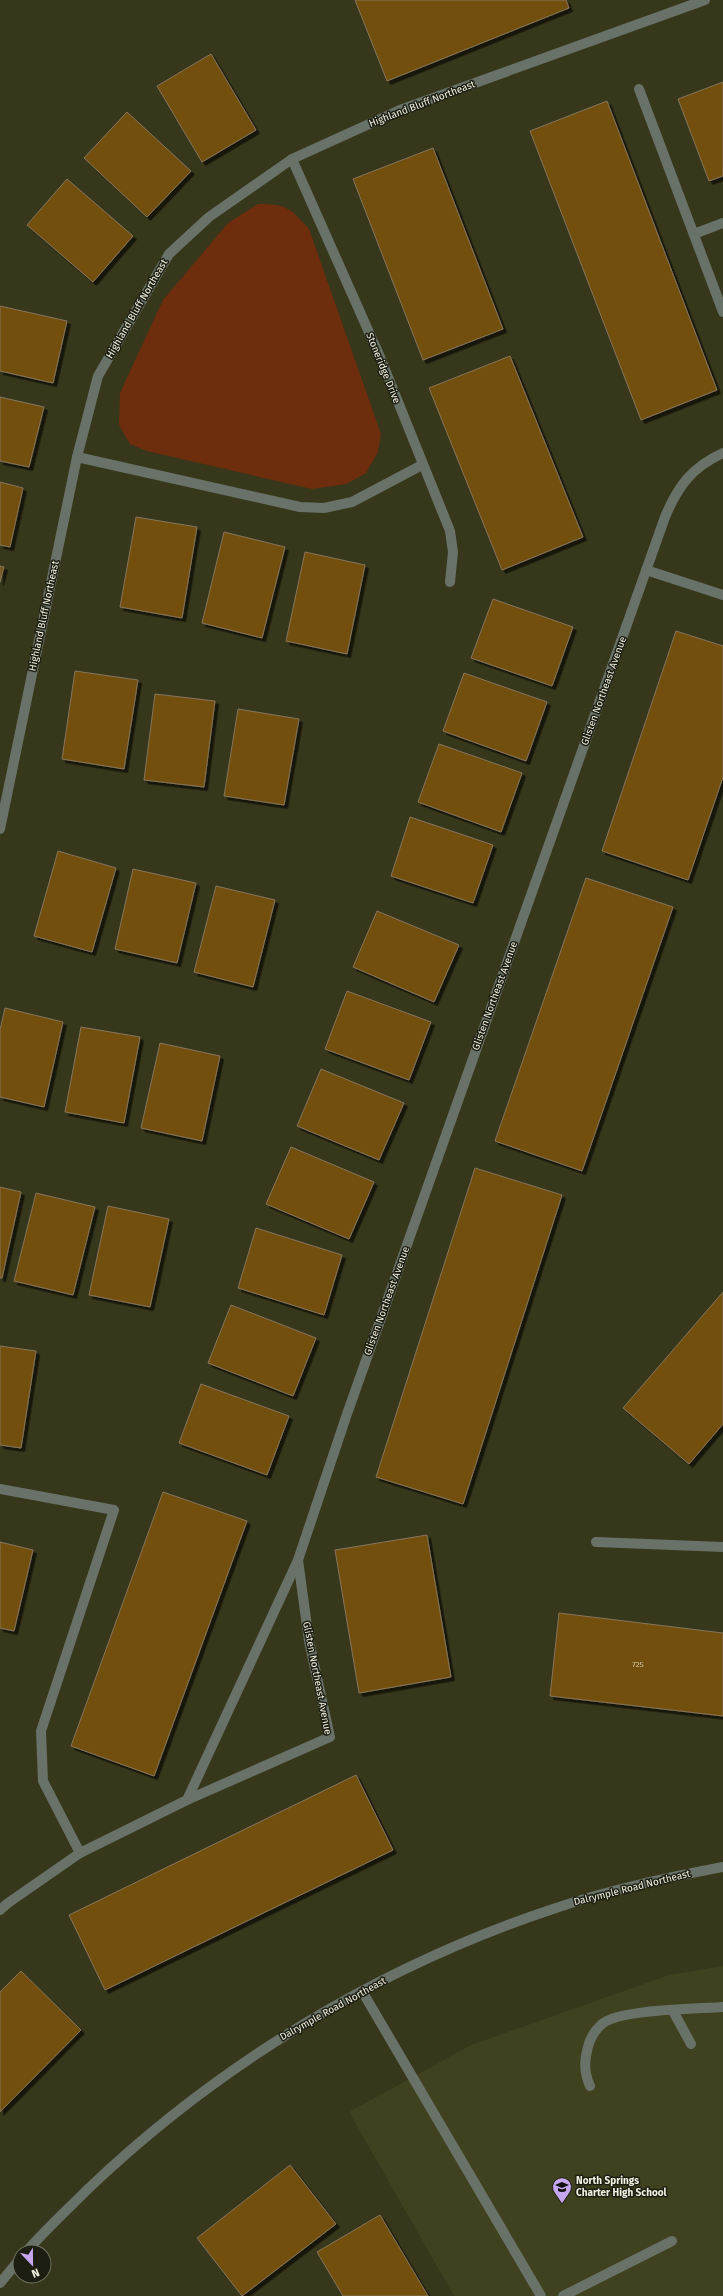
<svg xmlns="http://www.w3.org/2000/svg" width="723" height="2296" font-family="'Fira Sans',sans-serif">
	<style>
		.built { fill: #40411e }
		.green { fill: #6e2d0c }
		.building { fill: #735010; stroke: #86755c; filter: url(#shadow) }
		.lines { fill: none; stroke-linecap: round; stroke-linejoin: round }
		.minor { stroke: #697268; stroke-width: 10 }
		.labels { text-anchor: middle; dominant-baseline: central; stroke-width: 3; stroke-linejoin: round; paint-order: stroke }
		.number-label { font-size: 8px; fill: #d2caae }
		.street-label { font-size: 10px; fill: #f2f2e2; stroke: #1d1e12 }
		.poi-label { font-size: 10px; font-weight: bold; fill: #f2f2e2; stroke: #1d1e12; text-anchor: start }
	</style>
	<defs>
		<filter id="shadow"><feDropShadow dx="3.5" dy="3.5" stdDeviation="0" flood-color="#0009"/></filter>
	</defs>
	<rect width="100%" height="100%" fill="#37371c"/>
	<polygon class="built" points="723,1966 723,2296 454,2296 349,2112 471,2045 669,1975"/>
	<path class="green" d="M258 204C287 204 290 208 309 229L381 434 378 452 366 473 346 484 312 489 147 451 130 444 119 425 120 393 163 300 228 223Z"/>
	<g class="building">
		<polygon points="355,0 566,0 569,8 387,81"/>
		<polygon points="211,54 256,130 202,162 157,86"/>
		<polygon points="723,82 723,176 709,181 678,99"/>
		<polygon points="607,101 717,390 641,420 530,131"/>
		<polygon points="127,112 191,171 147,217 84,158"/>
		<polygon points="433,148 503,329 423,360 353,179"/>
		<polygon points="67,179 133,236 93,282 27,225"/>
		<polygon points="0,306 67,321 53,383 0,371"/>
		<polygon points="510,356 583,537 502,570 429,388"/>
		<polygon points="0,397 44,407 29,467 0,461"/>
		<polygon points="0,482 23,488 10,547 0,545"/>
		<polygon points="136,517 197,527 182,618 120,607"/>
		<polygon points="224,532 285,547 262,638 202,623"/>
		<polygon points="305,552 365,565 347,654 286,641"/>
		<polygon points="0,566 4,567 0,582"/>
		<polygon points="493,599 573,627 552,686 471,658"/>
		<polygon points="676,631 723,646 723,777 688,880 602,851"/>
		<polygon points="75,671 138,680 124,769 62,759"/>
		<polygon points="464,673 547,702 526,761 443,731"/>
		<polygon points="155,694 215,701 204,787 144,780"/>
		<polygon points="238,709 299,719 284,805 224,796"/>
		<polygon points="439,744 522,773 501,832 418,802"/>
		<polygon points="410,817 493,845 473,903 391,876"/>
		<polygon points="58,851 116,868 92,952 34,936"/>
		<polygon points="133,869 196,883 177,963 115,949"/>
		<polygon points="586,878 673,907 582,1171 495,1141"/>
		<polygon points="216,886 275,900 253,987 194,972"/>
		<polygon points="377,911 459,945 434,1002 353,967"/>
		<polygon points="347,991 431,1022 409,1080 325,1049"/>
		<polygon points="5,1008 63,1022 44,1107 0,1097 0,1030"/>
		<polygon points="81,1027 140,1037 124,1123 65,1112"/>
		<polygon points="160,1043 220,1056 202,1141 141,1128"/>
		<polygon points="321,1069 404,1103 379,1160 297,1126"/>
		<polygon points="291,1147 374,1182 349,1239 266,1204"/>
		<polygon points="475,1168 562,1195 463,1504 376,1477"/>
		<polygon points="0,1187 21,1192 2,1278 0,1278"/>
		<polygon points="36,1193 95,1207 73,1295 14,1281"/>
		<polygon points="108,1206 169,1219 150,1307 89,1295"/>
		<polygon points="256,1228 342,1255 324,1315 238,1288"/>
		<polygon points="723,1292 723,1424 689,1464 623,1408"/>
		<polygon points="231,1305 316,1338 293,1396 208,1363"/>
		<polygon points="0,1346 36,1351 21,1448 0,1445"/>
		<polygon points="201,1384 289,1416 267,1475 179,1443"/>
		<polygon points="163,1492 247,1521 154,1776 71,1746"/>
		<polygon points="427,1535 451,1677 359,1693 335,1550"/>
		<polygon points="0,1542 33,1550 14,1631 0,1628"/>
		<polygon points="559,1613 723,1633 723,1716 550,1696"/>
		<polygon points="356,1775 393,1850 105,1990 69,1915"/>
		<polygon points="21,1971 81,2030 0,2112 0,1992"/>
		<polygon points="290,2165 336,2224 242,2296 197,2238"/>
		<polygon points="380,2215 428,2296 343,2296 317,2252"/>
	</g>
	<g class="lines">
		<g class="minor">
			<polyline points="639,89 723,312"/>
			<polyline points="292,159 380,357 450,531 453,552 450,582"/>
			<polyline points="694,234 723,223"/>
			<polyline points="77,457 300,507 324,508 352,502 422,465"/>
			<polyline points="646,570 723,595"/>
			<polyline points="0,829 77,457 98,376 169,254 209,217 292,159 400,110 705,0"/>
			<polyline points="0,1489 114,1510 41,1731 43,1781 80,1853"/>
			<polyline points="596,1542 723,1547"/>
			<path d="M187 1800 298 1560 347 1414 665 517C678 486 692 467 723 453"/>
			<polyline points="0,1910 8,1903 80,1853 187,1800 330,1737 309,1641 298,1560"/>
			<polyline points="362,1991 541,2296"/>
			<polyline points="673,2011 691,2044"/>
			<path d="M590 2086C584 2072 584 2062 588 2047 590 2039 595 2030 602 2024 619 2009 698 2009 723 2007"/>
			<path d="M26 2252C46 2229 68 2209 89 2188 220 2063 381 1966 553 1909 608 1890 666 1878 723 1867"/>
			<polyline points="0,2283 20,2259"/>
			<polyline points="563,2296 672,2241"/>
		</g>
	</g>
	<defs>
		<symbol id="school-pin" viewBox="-11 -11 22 30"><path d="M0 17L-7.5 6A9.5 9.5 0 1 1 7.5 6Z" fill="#c7a6f0" stroke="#1d1e12"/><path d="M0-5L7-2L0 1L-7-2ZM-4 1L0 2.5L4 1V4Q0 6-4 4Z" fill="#111"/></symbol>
	</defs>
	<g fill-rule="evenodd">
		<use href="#school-pin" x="551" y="2176" width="22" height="30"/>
	</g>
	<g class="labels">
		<g class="number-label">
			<text x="638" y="1664">725</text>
		</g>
		<g class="street-label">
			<text transform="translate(422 104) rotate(-21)">Highland Bluff Northeast</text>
			<text transform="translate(137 309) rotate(-60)">Highland Bluff Northeast</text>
			<text transform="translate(383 368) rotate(68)">Stoneridge Drive</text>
			<text transform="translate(44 616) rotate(-78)">Highland Bluff Northeast</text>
			<text transform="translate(604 691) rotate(-70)">Glisten Northeast Avenue</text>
			<text transform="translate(495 996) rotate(-70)">Glisten Northeast Avenue</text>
			<text transform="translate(387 1301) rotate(-70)">Glisten Northeast Avenue</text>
			<text transform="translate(317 1678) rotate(79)">Glisten Northeast Avenue</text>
			<text transform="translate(632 1888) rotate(-14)">Dalrymple Road Northeast</text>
			<text transform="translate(333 2009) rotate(-29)">Dalrymple Road Northeast</text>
		</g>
		<g class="poi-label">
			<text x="576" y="2181">North Springs<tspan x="576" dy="12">Charter High School</tspan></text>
		</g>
	</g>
	<g transform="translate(32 2264) rotate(158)"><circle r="19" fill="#1d1e12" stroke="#727365"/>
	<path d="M0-3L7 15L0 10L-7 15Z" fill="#c7a6f0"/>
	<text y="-6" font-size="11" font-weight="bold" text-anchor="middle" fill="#f2f2e2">N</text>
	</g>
</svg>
